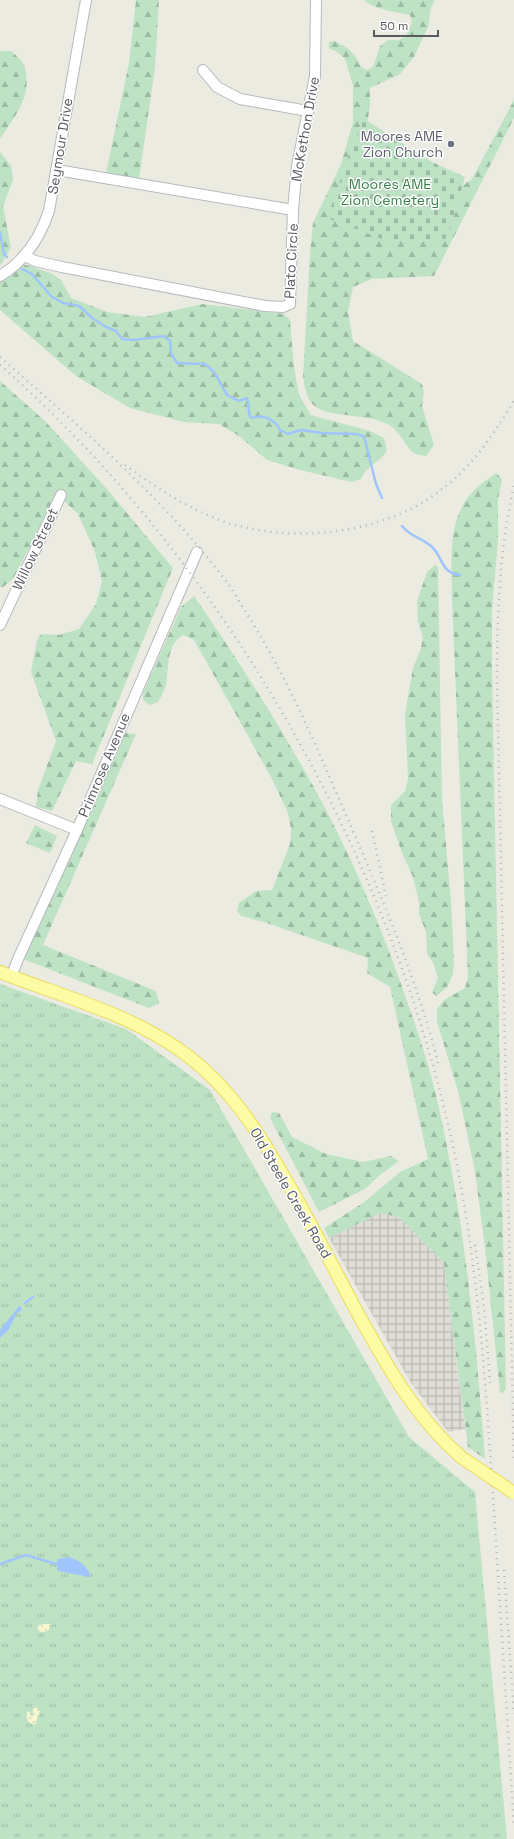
<svg xmlns="http://www.w3.org/2000/svg" width="514" height="1839" font-family="'Space Grotesk',sans-serif">
	<style>
		.industrial { fill: url(#industrial-grid) }
		.grass { fill: url(#grass-tufts) }
		.forest { fill: url(#forest-firs) }
		.sand { fill: url(#sand-dots) }
		.cemetery { fill: url(#cemetery-stones) }
		.water { fill: #a0c5fc }
		.lines { fill: none; stroke-linecap: round; stroke-linejoin: round }
		.stream { stroke: #a0c5fc; stroke-width: 2.5 }
		.minor-casing { stroke: #b8b9bf; stroke-width: 12 }
		.major-casing { stroke: #ecdb59; stroke-width: 14 }
		.minor { stroke: #fff; stroke-width: 10 }
		.major { stroke: #fcfca5; stroke-width: 12 }
		.rail { stroke: #b4b4b5; stroke-width: 2.5; stroke-dasharray: 1 5; stroke-linecap: butt }
		.major-bridge-casing { stroke: #ecdb59; stroke-width: 14; stroke-linecap: butt }
		.major-bridge { stroke: #fcfca5; stroke-width: 12 }
		.worship-dot { fill: #6b7280; stroke: #fff; stroke-width: 1.5 }
		.labels { text-anchor: middle; dominant-baseline: central; stroke-width: 3; stroke-linejoin: round; paint-order: stroke }
		.street-label { font-size: 14px; fill: #595b61; stroke: #fff }
		.worship-label { font-size: 14px; fill: #5b616d; stroke: #fff; text-anchor: end }
		.park-label { font-size: 14px; fill: #378247; stroke: #fff }
	</style>
	<defs>
		<pattern id="industrial-grid" width="8" height="8" patternUnits="userSpaceOnUse"><rect width="8" height="8" fill="#dddcd5"/><path d="M0 4h8M4 0v8" fill="none" stroke="#b6b5b0"/></pattern>
		<pattern id="grass-tufts" width="24" height="20" patternUnits="userSpaceOnUse"><rect width="24" height="20" fill="#bde3c4"/><path d="M3 7l-1-3M5 7V3M7 7l1-3M15 17l-1-3M17 17v-4M19 17l1-3" fill="none" stroke="#9dbba3"/></pattern>
		<pattern id="forest-firs" width="22" height="20" patternUnits="userSpaceOnUse"><rect width="22" height="20" fill="#bde3c4"/><path d="M5 1l3.5 6h-7zM16 11l3.5 6h-7z" fill="#9dbba3"/></pattern>
		<pattern id="sand-dots" width="8" height="8" patternUnits="userSpaceOnUse"><rect width="8" height="8" fill="#f8f6cf"/><path d="M2 2h.1M6 6h.1" fill="none" stroke="#d7d5b4" stroke-width="1.8" stroke-linecap="round"/></pattern>
		<pattern id="cemetery-stones" width="16" height="16" patternUnits="userSpaceOnUse"><rect width="16" height="16" fill="#bde3c4"/><path d="M2 7V4a2 2 0 0 1 4 0v3zM10 15v-3a2 2 0 0 1 4 0v3z" fill="#9dbba3"/></pattern>
	</defs>
	<rect width="100%" height="100%" fill="#ecebe1"/>
	<polygon class="industrial" points="380,1213 399,1217 444,1263 465,1429 448,1432 411,1383 329,1238"/>
	<polygon class="grass" points="0,984 126,1029 210,1090 409,1437 475,1492 507,1839 0,1839"/>
	<g class="forest">
		<polygon points="136,0 159,0 155,67 139,179 106,173 129,63"/>
		<path d="M364 0H435L431 8 428 27 414 57 400 74 370 88V105L366 131 452 193 472 179 514 100V118L434 276 372 279 353 287 348 312 353 341 422 384 424 393 422 406 434 445 426 456C423 455 417 455 414 453 406 448 399 429 387 424 369 414 328 417 316 407 306 400 305 388 303 377L310 253 313 223 341 164 353 122V85L345 59 336 51 329 49V42L335 41C350 49 354 52 361 67L367 70 373 67 380 46 388 40H399L406 36 412 22 410 15C396 12 375 10 364 0Z"/>
		<path d="M0 51H11C15 55 22 60 24 65 34 94 15 116 0 139Z"/>
		<polygon points="0,152 11,166 13,180 3,206 11,248 2,263 0,265"/>
		<path d="M23 264 51 273 61 280 71 298 107 312 145 317 202 304 284 314 290 320 294 367 299 395 311 415 370 431 384 438 387 450C379 464 369 463 361 479L352 482 300 470 267 460 239 436 219 424 184 422 130 408 76 376 0 310V282Z"/>
		<polygon points="0,381 46,422 107,489 173,568 92,764 76,761 52,811 36,807 38,790 56,741 31,672 37,640 41,634 59,635 79,629 96,604 102,581 95,552 78,514 65,502 53,501 13,579 3,587 0,587"/>
		<path d="M496 473 502 479 498 500V540L492 610V672L506 1389 503 1393 500 1392 485 1248 475 1171 458 1091 437 1022V1009L444 1000 465 988 468 977 452 600C452 566 446 523 470 495 477 486 487 480 496 473Z"/>
		<polygon points="435,565 438,567 442,799 451,902 454,961 453,974 447,987 436,996 432,992 438,978 433,962 427,954 426,932 419,914 419,902 413,877 402,853 391,821 391,805 405,791 408,779 405,714 413,668 421,648 423,637 418,622 417,601 427,572"/>
		<path d="M194 596C238 660 280 725 317 793 350 854 378 919 401 984 414 1021 427 1057 436 1095 464 1215 476 1336 485 1459L468 1447 444 1263 399 1217 380 1213 329 1238 324 1228 363 1203 400 1172 428 1159 390 987 367 973 368 958 264 922 241 916 237 911 239 903 256 891 272 890 290 844 291 829 288 813 271 777 194 640 183 635C166 645 169 668 166 685 164 691 161 697 158 702L150 705 143 700V693L181 607Z"/>
		<polygon points="124,733 136,734 43,945 156,991 159,1003 149,1008 23,959"/>
		<polygon points="35,825 57,836 50,853 26,843"/>
		<polygon points="272,1112 279,1113 292,1137 326,1154 363,1162 391,1156 399,1161 380,1175 365,1189 319,1212 270,1118"/>
	</g>
	<g class="sand">
		<polygon points="46,1624 51,1624 48,1631 42,1632 37,1630 39,1625"/>
		<polygon points="36,1707 40,1711 35,1725 28,1722 26,1713 29,1711 31,1716 33,1716 33,1709"/>
	</g>
	<polygon class="cemetery" points="363,118 430,161 465,177 449,234 442,242 385,240 327,218"/>
	<g class="water">
		<polygon points="20,1305 22,1310 17,1313 9,1329 0,1338 0,1330"/>
		<path d="M69 1557C79 1560 86 1565 90 1575L89 1577 58 1571 56 1564 58 1559Z"/>
	</g>
	<g class="lines">
		<g class="stream">
			<polyline points="0,232 4,254 7,257"/>
			<path d="M22 269 32 274 51 296 63 303 79 306 92 318 106 327 116 331 122 339 134 340 164 336 170 341 171 353 177 363 205 364 214 372 227 395 239 401 247 398 250 417 252 418C263 414 275 419 280 430L288 434 301 430 322 433 356 434 363 436 365 440 376 484 382 498"/>
			<path d="M402 526C411 538 424 538 433 548 443 558 441 573 460 575"/>
			<polyline points="25,1303 33,1297"/>
			<polyline points="0,1564 26,1555 56,1564"/>
		</g>
		<defs>
			<g id="minor">
				<polyline points="203,70 217,87 240,99 308,111"/>
				<polyline points="293,210 297,166 315,76 316,0"/>
				<polyline points="24,255 35,261 62,267 265,306 283,307 290,304 293,210 57,170"/>
				<path d="M0 276C25 261 40 238 49 211L86 0"/>
				<polyline points="0,625 61,495"/>
				<polyline points="0,799 77,830"/>
				<polyline points="11,977 18,959 77,830 197,552"/>
			</g>
			<path id="major" d="M0 972C63 997 133 1014 188 1056 230 1088 257 1130 283 1175 309 1219 332 1265 356 1310 386 1364 414 1416 461 1457"/>
		</defs>
		<use href="#minor" class="minor-casing"/>
		<use href="#major" class="major-casing"/>
		<use href="#minor" class="minor"/>
		<use href="#major" class="major"/>
		<g class="rail">
			<path d="M0 357C80 427 165 499 229 585 236 595 242 607 249 617 287 678 315 743 343 808 379 891 416 975 438 1063"/>
			<path d="M0 365C230 567 402 876 459 1176 479 1282 486 1389 493 1496 500 1606 507 1715 514 1825"/>
			<path d="M125 465C157 488 188 509 225 522 232 525 240 526 248 528 308 541 383 531 434 495 470 470 492 437 514 401"/>
			<path d="M514 486C499 551 497 616 497 682L514 1462"/>
			<polyline points="372,831 386,896"/>
			<polyline points="475,1245 484,1306 490,1383"/>
			<polyline points="504,1570 514,1714"/>
		</g>
		<defs>
			<polyline id="major-bridge" points="461,1457 514,1493"/>
		</defs>
		<use href="#major-bridge" class="major-bridge-casing"/>
		<use href="#major-bridge" class="major-bridge"/>
	</g>
	<circle class="worship-dot" cx="451" cy="144" r="4"/>
	<g class="labels">
		<g class="street-label">
			<text transform="translate(305 129) rotate(-80)">McKethon Drive</text>
			<text transform="translate(60 146) rotate(-81)">Seymour Drive</text>
			<text transform="translate(291 261) rotate(-87)">Plato Circle</text>
			<text transform="translate(35 549) rotate(-65)">Willow Street</text>
			<text transform="translate(104 765) rotate(-67)">Primrose Avenue</text>
			<text transform="translate(291 1193) rotate(60)">Old Steele Creek Road</text>
		</g>
		<g class="worship-label">
			<text x="443" y="136">Moores AME<tspan x="443" dy="16">Zion Church</tspan></text>
		</g>
		<g class="park-label">
			<text x="390" y="184">Moores AME<tspan x="390" dy="16">Zion Cemetery</tspan></text>
		</g>
	</g>
	<path d="M374 30v6h64v-6" fill="none" stroke="#595b61" stroke-width="2"/>
	<text x="380" y="30" font-size="12" fill="#595b61" stroke="#ffffff" stroke-width="3" paint-order="stroke">50 m</text>
</svg>
